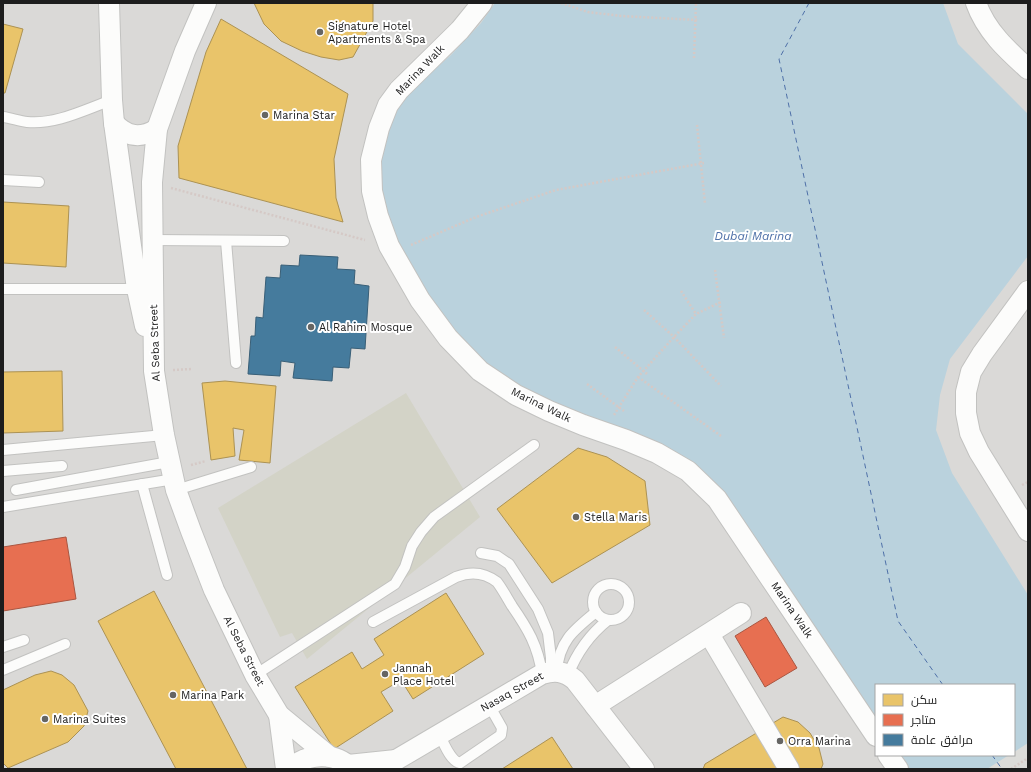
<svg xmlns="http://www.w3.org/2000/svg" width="1031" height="772" font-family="'Work Sans',Cairo,sans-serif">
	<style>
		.residential { fill: #dad9d7; fill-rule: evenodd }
		.construction { fill: #d3d3c7 }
		.water { fill: #bad2dd }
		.pier { fill: #dcdcd9 }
		.homes { fill: #e9c46a; stroke: #ac9253 }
		.shops { fill: #e76f51; stroke: #aa5641 }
		.public { fill: #457b9d; stroke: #395f77 }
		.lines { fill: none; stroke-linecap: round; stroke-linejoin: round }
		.ferry { stroke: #4e70a8; stroke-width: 1; stroke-dasharray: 5 4; stroke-linecap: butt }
		.lane-casing { stroke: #c2c2c0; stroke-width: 12 }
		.street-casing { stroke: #c2c2c0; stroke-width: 22 }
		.path { stroke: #d5c9c6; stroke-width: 2.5; stroke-dasharray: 2 2; stroke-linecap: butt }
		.lane { stroke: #fcfcfb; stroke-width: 10 }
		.street { stroke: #fcfcfb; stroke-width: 20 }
		.poi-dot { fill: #656563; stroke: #fff; stroke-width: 1.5 }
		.labels { text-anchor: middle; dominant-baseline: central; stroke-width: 4; stroke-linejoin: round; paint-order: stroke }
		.poi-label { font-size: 11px; fill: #1d1d1d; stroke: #fff; text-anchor: start }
		.street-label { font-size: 11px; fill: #1d1d1d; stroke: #fff }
		.water-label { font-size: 12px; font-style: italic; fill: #4e70a8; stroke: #fff }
	</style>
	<rect width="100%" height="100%" fill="#ebeae5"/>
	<path class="residential" d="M3 3H1028V769H3ZM876 685H1014V755H876Z"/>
	<polygon class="construction" points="406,393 480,517 307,659 292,633 280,637 218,508"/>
	<polygon class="water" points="495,3 943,3 958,44 1028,114 1028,256 950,359 940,395 936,430 952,473 1028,595 1028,769 905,769 895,755 1014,755 1014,685 876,685 876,726 680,458 522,395 449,336 385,224 380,187 380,154 385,130 405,96 451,55 481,23"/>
	<polygon class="pier" points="1028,743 1028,769 987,769 1009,755 1014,755 1014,752"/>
	<g class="homes">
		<polygon points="254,3 373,3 373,21 353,57 339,60 321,57 302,51 281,41 264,24"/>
		<polygon points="221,19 348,94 334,159 336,198 343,222 179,178 178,146 206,52"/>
		<polygon points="3,24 23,29 5,93 3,93"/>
		<polygon points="3,202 69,206 66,267 3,263"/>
		<polygon points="62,371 63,431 3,433 3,372"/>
		<polygon points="225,381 276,386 270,463 239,460 244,430 233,428 235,456 211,460 202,383"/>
		<polygon points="578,448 607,457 645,481 650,525 552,583 497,509"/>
		<polygon points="154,591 247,769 176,769 98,621"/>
		<polygon points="446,593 484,654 413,699 401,680 381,692 393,711 334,749 295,687 352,652 362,669 384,655 374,639"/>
		<polygon points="51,671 62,675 74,685 88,711 84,726 68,742 8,768 3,763 3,690 35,675"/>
		<polygon points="783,717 798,722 810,733 819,748 823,764 821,769 703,769 705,764"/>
		<polygon points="552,737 573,769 502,769"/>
	</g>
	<g class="shops">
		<polygon points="66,537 76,599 3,611 3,547"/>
		<polygon points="766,617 797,668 765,687 735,636"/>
	</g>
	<polygon class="public" points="300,255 338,257 337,269 355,270 354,284 369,286 365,349 351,348 349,368 333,367 332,381 293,378 295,363 281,361 280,376 248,374 251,336 255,336 256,317 263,318 266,277 280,278 281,265 299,266"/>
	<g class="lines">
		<g class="ferry">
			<polyline points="809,3 779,59 898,621 943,685"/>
			<polyline points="992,755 1002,769"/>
		</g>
		<defs>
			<g id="lane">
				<path d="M3 117C11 118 19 121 27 122 56 125 86 109 112 100"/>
				<polyline points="3,180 39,182"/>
				<polyline points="152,240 284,241"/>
				<polyline points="226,241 236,363"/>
				<polyline points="3,289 137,289"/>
				<polyline points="3,450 164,435"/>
				<polyline points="3,471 62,466"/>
				<polyline points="142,484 167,575"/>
				<polyline points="16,490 169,462"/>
				<polyline points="176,490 251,467"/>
				<polyline points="3,507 174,479"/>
				<polyline points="481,553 497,556 509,564 538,609 548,633 551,658 551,671"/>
				<circle cx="611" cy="602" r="18"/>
				<path d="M373 622 456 577C471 571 484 572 497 582 503 590 507 598 512 606 528 629 538 646 542 674"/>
				<polyline points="3,647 24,640"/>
				<polyline points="3,670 65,644"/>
				<path d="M557 671C559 641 574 630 596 612"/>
				<polyline points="255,675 395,584 405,567 412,546 421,532 434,517 534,445"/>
				<path d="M568 675C577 652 589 635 608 620"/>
				<path d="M439 734C444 743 450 761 460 763L501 735 502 728 489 705"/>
			</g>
			<g id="street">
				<polyline points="109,3 112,100 114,123 137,289 145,326"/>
				<polyline points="206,3 185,51 157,129 152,182 154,371 164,435 176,490 191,531 214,590 255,675 279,715 330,757"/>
				<polyline points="482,3 460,30 399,90 388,105 379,128 371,160 372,191 378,216 389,246 420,300 448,338 480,371 516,395 549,411 583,425 626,440 657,453 688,471 717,499 876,736"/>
				<path d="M976 3C986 31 1007 50 1028 69"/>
				<path d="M114 123C127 137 140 139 157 129"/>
				<polyline points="1028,291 982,354 971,372 966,392 966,413 970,433 979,452 1028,531"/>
				<polyline points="709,634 789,769"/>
				<polyline points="595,706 741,613"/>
				<polyline points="279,715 286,769"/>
				<polyline points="888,755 898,769"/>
				<polyline points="348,765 396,760"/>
				<path d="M290 769C307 753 335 751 352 769"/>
				<path d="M387 769 396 760 542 674C555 670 564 671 575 680L644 769"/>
			</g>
		</defs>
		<use href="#lane" class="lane-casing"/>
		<use href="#street" class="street-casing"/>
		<g class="path">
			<polyline points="561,3 588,12 621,16 698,20"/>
			<polyline points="694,58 696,3"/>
			<polyline points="697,125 705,204"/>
			<polyline points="171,188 365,240"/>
			<polyline points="411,245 476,217 556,190 704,163"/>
			<polyline points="715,270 724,338"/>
			<polyline points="681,291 696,314"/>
			<polyline points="644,310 674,337 721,386"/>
			<polyline points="615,347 647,374"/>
			<polyline points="173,370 192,369"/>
			<polyline points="638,377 721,436"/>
			<polyline points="587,384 624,411"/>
			<polyline points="614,415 638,377 674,337 696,314 721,302"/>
			<polyline points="191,465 206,461"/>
			<polyline points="1022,485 1028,482"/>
			<polyline points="1011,769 1028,758"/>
		</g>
		<use href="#lane" class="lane"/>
		<use href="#street" class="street"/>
	</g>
	<g class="poi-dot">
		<circle cx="320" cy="32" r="4"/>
		<circle cx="265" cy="115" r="4"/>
		<circle cx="311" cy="327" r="4"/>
		<circle cx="576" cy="517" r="4"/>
		<circle cx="385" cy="674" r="4"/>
		<circle cx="173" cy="695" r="4"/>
		<circle cx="45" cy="719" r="4"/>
		<circle cx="780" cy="741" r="4"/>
	</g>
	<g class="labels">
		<g class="poi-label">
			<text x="328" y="26">Signature Hotel<tspan x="328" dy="13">Apartments &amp; Spa</tspan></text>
			<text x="273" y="115">Marina Star</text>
			<text x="319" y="327">Al Rahim Mosque</text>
			<text x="584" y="517">Stella Maris</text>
			<text x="393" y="668">Jannah<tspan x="393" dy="13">Place Hotel</tspan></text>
			<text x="181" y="695">Marina Park</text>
			<text x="53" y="719">Marina Suites</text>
			<text x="788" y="741">Orra Marina</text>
		</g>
		<g class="street-label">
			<text transform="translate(420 70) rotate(-46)">Marina Walk</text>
			<text transform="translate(155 343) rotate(-92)">Al Seba Street</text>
			<text transform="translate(541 405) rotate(26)">Marina Walk</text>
			<text transform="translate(792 610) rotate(56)">Marina Walk</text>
			<text transform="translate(244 651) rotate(63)">Al Seba Street</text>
			<text transform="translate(512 692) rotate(-29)">Nasaq Street</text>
		</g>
		<g class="water-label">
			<text x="753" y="236">Dubai Marina</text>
		</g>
	</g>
	<rect width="1031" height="772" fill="none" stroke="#1d1d1d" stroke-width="8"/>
	<rect x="875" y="684" width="140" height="72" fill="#ffffff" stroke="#a5a5a5"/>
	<rect x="883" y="694" width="20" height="12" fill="#e9c46a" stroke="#a5a5a5"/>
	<text x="911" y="704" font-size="12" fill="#1d1d1d">سكن</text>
	<rect x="883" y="714" width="20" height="12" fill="#e76f51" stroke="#a5a5a5"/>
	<text x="911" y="724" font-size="12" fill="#1d1d1d">متاجر</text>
	<rect x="883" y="734" width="20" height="12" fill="#457b9d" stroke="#a5a5a5"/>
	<text x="911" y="744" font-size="12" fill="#1d1d1d">مرافق عامة</text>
</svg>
